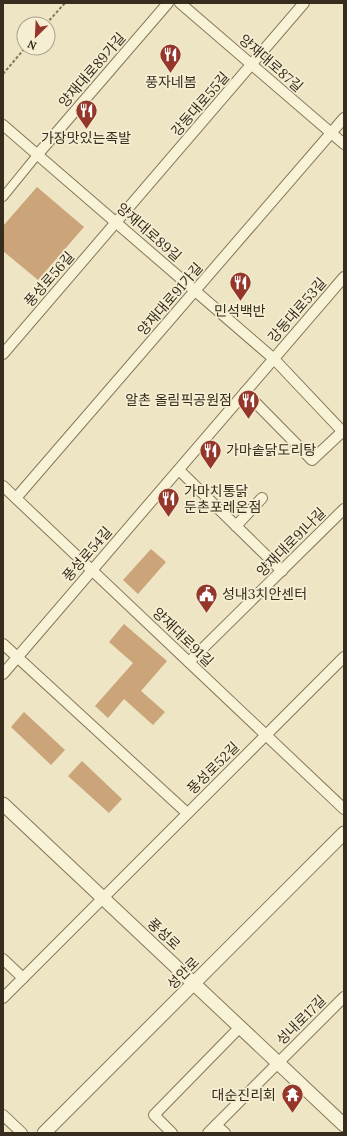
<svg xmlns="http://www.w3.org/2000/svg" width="347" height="1136" font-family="Lora,'Noto Sans KR',serif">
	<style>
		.building { fill: #cba47a }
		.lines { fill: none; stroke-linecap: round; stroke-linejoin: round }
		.pedestrian-casing { stroke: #87775a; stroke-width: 10 }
		.minor-casing { stroke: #87775a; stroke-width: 12 }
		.tertiary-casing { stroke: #87775a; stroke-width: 15 }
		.path { stroke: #87775a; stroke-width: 2; stroke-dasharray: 3 2; stroke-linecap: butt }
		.pedestrian { stroke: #f8f2d6; stroke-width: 8 }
		.minor { stroke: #f8f2d6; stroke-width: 10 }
		.tertiary { stroke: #f8f2d6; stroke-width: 13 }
		.labels { text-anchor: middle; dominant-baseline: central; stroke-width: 3.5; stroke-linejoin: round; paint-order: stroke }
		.street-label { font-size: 14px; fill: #372d1e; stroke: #f5eed3 }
		.poi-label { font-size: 14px; fill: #372d1e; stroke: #f5eed3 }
	</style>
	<rect width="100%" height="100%" fill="#ede5c3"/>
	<g class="building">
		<polygon points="37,187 84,227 38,280 3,251 3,226"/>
		<polygon points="151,549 166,562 138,594 123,580"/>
		<polygon points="124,624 167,661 141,691 165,712 153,725 124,699 108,718 95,706 133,663 109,642"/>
		<polygon points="24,712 65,750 51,765 11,727"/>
		<polygon points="82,761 122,799 109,813 68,776"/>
	</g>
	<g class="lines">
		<defs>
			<polyline id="pedestrian" points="3,197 38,154"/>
			<g id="minor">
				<polyline points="180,3 344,144"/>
				<polyline points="3,125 274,359 344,433"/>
				<polyline points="38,154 168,3"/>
				<polyline points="3,354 304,3"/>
				<polyline points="245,392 312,460 343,431"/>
				<polyline points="179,470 282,571"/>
				<polyline points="3,486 344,809"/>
				<polyline points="16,498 344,118"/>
				<polyline points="236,526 262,498"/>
				<polyline points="3,644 187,813"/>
				<polyline points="189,662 344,509"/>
				<polyline points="3,674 344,277"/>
				<polyline points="3,959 23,978"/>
				<polyline points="3,998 344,657"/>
				<polyline points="3,1115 22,1133"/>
				<polyline points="216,1125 225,1133"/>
				<polyline points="172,1133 154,1115 240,1027"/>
				<polyline points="208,1133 344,997"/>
			</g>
			<g id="tertiary">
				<polyline points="3,804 344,1125"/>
				<polyline points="44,1133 344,833"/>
			</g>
		</defs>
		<use href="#pedestrian" class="pedestrian-casing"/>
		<use href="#minor" class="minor-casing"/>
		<use href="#tertiary" class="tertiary-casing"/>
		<g class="path">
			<polyline points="46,24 65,3"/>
			<polyline points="3,74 25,48"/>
		</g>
		<use href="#pedestrian" class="pedestrian"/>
		<use href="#minor" class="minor"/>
		<use href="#tertiary" class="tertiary"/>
	</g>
	<defs>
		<symbol id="restaurant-pin" viewBox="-11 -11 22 30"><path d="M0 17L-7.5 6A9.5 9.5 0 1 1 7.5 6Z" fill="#95362b" stroke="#f5eed3"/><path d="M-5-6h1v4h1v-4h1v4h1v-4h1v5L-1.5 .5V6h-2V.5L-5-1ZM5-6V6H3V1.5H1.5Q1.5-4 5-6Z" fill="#fff"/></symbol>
		<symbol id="civic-pin" viewBox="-11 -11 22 30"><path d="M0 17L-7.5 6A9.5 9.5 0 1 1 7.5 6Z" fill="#95362b" stroke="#f5eed3"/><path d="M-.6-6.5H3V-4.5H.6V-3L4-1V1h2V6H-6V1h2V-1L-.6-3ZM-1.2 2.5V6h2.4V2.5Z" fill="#fff"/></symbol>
		<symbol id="temple-pin" viewBox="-11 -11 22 30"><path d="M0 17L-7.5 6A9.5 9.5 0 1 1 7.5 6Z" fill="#95362b" stroke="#f5eed3"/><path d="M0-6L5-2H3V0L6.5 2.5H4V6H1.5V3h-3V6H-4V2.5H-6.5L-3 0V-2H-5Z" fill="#fff"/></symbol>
	</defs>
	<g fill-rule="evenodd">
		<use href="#restaurant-pin" x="158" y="42" width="25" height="34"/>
		<use href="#restaurant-pin" x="74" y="98" width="25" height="34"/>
		<use href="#restaurant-pin" x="228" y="270" width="25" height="34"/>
		<use href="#restaurant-pin" x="236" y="388" width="25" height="34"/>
		<use href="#restaurant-pin" x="198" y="438" width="25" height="34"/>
		<use href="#restaurant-pin" x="156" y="486" width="25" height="34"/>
		<use href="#civic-pin" x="194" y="582" width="25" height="34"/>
		<use href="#temple-pin" x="280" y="1082" width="25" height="34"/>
	</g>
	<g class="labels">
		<g class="street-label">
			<text transform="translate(271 63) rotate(41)">양재대로87길</text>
			<text transform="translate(92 70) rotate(-49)">양재대로89가길</text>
			<text transform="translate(200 104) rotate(-49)">강동대로55길</text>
			<text transform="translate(149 232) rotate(41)">양재대로89길</text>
			<text transform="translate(49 279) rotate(-49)">풍성로56길</text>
			<text transform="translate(170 299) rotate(-49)">양재대로91가길</text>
			<text transform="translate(297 310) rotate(-49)">강동대로53길</text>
			<text transform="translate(291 542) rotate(-45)">양재대로91나길</text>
			<text transform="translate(87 554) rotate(-49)">풍성로54길</text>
			<text transform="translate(183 637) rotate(44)">양재대로91길</text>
			<text transform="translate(213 768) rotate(-45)">풍성로52길</text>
			<text transform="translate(164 934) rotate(43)">풍성로</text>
			<text transform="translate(183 973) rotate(-45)">성안로</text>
			<text transform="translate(301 1020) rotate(-45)">성내로17길</text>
		</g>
		<g class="poi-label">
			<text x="171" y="82">풍자네봄</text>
			<text x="86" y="138">가장맛있는족발</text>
			<text x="240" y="311">민석백반</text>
			<text x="232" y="400" text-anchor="end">알촌 올림픽공원점</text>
			<text x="226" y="450" text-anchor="start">가마솥닭도리탕</text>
			<text x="184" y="491" text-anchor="start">가마치통닭<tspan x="184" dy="16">둔촌포레온점</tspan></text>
			<text x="222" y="594" text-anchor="start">성내3치안센터</text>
			<text x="276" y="1095" text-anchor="end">대순진리회</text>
		</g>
	</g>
	<rect width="347" height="1136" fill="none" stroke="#372d1e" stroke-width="8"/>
	<g transform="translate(36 36) rotate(204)"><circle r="19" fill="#f5eed3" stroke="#a9a18b"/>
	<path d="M0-3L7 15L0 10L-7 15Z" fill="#95362b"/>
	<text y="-6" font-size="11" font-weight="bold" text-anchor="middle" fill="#372d1e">N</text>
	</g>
</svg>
